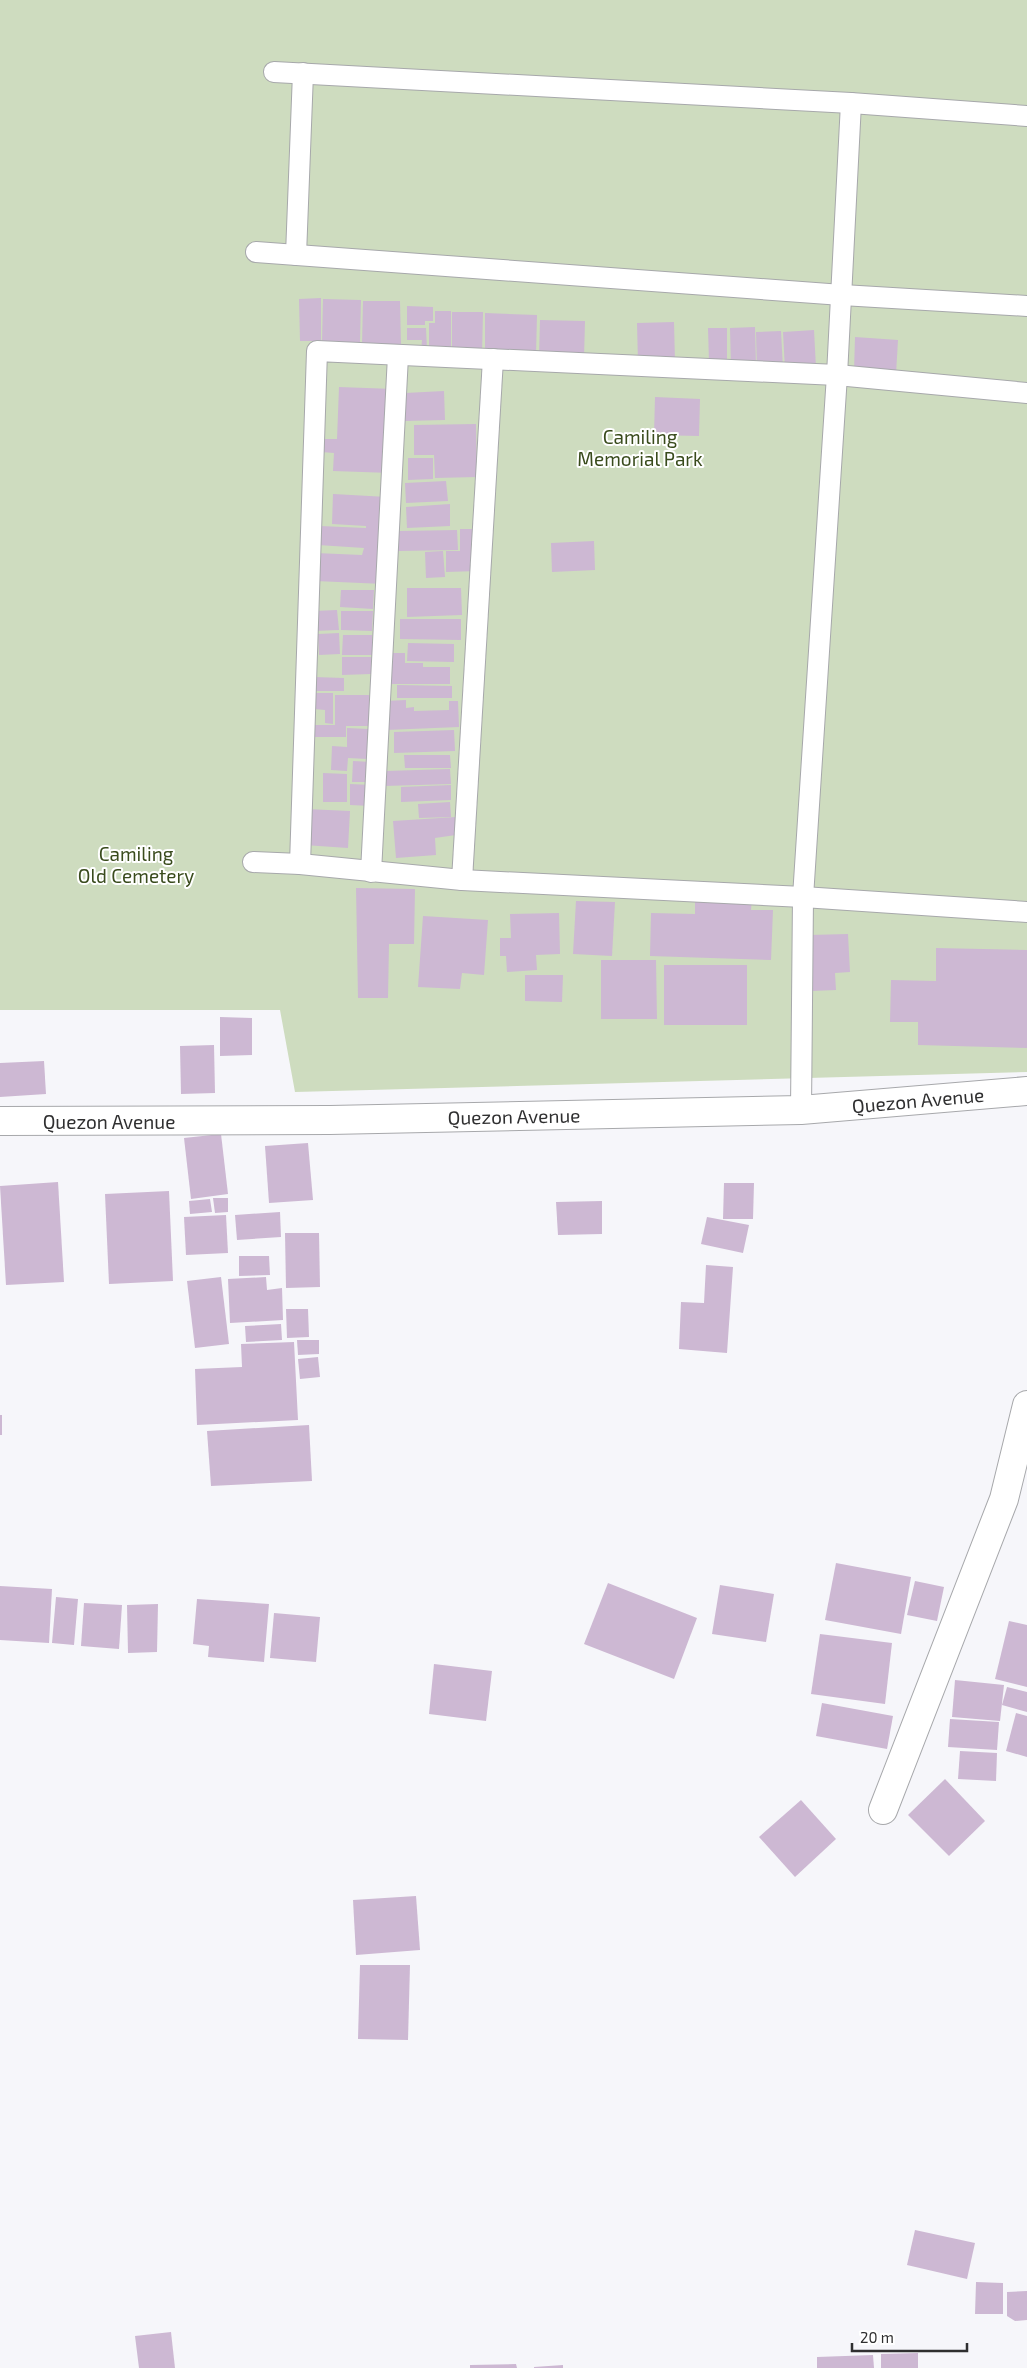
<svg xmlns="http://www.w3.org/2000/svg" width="1027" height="2368" font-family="'Exo 2',sans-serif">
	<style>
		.green { fill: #cedcbf }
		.building { fill: #cdb8d3 }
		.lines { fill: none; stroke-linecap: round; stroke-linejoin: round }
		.service-casing { stroke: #a7a8ab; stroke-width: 22 }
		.minor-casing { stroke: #a7a8ab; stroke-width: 30 }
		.tertiary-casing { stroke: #a7a8ab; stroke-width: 30 }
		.service { stroke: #fff; stroke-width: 20 }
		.minor { stroke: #fff; stroke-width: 28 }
		.tertiary { stroke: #fff; stroke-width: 28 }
		.labels { text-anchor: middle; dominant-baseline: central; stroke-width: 4; stroke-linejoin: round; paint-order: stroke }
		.park-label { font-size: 19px; fill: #394b1c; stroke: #fff }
		.street-label { font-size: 19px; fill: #2f2f30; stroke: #fff }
	</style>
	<rect width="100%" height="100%" fill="#f6f6fa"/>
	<polygon class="green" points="0,0 1027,0 1027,1072 295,1092 280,1010 0,1010"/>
	<g class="building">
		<polygon points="321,298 321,341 300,341 299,299"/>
		<polygon points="323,299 361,300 360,343 322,343"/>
		<polygon points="363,301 400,301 401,345 362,345"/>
		<polygon points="407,306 433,307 433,321 425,321 425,325 407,325"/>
		<polygon points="435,311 451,311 451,350 429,350 429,323 435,323"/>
		<polygon points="452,312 483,312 482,355 452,355"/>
		<polygon points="485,313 537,315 536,355 485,355"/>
		<polygon points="540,320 585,321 584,358 539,357"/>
		<polygon points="674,322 675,362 638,363 637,323"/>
		<polygon points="755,327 756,366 731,367 730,328"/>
		<polygon points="407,328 426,328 427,350 421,351 422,340 407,340"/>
		<polygon points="708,328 727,328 727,362 709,362"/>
		<polygon points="814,330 816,368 785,370 783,332"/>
		<polygon points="781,331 783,369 757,370 756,332"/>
		<polygon points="855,337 898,340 896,374 854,372"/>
		<polygon points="339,387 394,389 391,473 333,471 334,453 321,452 321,439 337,439"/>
		<polygon points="444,391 445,420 405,421 405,393"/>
		<polygon points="655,397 700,399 699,436 654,435"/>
		<polygon points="476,424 477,477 435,478 434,455 414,455 414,425"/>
		<polygon points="408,458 433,458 433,479 408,480"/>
		<polygon points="446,481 448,501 406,503 405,483"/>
		<polygon points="333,494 387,497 384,584 315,581 316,553 362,555 364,548 318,545 320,526 366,528 366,526 332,524"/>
		<polygon points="450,504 450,526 407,528 406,507"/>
		<polygon points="460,529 478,529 478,571 446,572 446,551 460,551"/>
		<polygon points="457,530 458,550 398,551 399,531"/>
		<polygon points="594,541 595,570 552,572 551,543"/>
		<polygon points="443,551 445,577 426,578 425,552"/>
		<polygon points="407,588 461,588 462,615 407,617"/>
		<polygon points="341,590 374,590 373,609 340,607"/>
		<polygon points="337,610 339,630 313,631 313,611"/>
		<polygon points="341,611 373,611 372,631 341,630"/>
		<polygon points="400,619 461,619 461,640 400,639"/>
		<polygon points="339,633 340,654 319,655 318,634"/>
		<polygon points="343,635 372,635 372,655 342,655"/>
		<polygon points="408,643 454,644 454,662 407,661"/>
		<polygon points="390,653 405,653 405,663 423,663 423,667 450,667 450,684 390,684"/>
		<polygon points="342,657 371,657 371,674 342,675"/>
		<polygon points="314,677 344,678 344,691 314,691"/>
		<polygon points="397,685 452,686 452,698 397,698"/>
		<polygon points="314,693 333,693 333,724 325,723 325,710 314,709"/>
		<polygon points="335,695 369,695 369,726 346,726 346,737 309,737 309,725 335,725"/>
		<polygon points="406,700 406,708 414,707 414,711 449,710 449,701 458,701 459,727 386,730 385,701"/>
		<polygon points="347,728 368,729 367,759 348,758 347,771 331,770 332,746 347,747"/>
		<polygon points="454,730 455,751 394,753 394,732"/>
		<polygon points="404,755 450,755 451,768 405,768"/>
		<polygon points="353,761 372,762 371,782 352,782"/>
		<polygon points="450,769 451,784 384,786 385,771"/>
		<polygon points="323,773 347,774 347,802 323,802"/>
		<polygon points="350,784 371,785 371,806 350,805"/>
		<polygon points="451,785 451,800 401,802 401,787"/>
		<polygon points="450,802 451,817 419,818 418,804"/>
		<polygon points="306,809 350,811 348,848 304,845"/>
		<polygon points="456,817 456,835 435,838 436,855 396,858 393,821"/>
		<polygon points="356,888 415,889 414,944 389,944 388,998 358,998"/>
		<polygon points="695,896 752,898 751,910 773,910 771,960 650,956 651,913 695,914"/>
		<polygon points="576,901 615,902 612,956 573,954"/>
		<polygon points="559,913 560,954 536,955 537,970 507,972 506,956 500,956 500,938 511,938 510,914"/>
		<polygon points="423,916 488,920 484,975 462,973 460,989 418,987"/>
		<polygon points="848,934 850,972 835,973 836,990 811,991 809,935"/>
		<polygon points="936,948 1027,950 1027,1048 918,1045 918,1022 890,1022 891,980 936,981"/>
		<polygon points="601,960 656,960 657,1019 601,1019"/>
		<rect x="664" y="965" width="83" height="60"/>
		<polygon points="525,975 563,975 562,1002 525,1001"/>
		<polygon points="220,1017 252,1018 252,1055 220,1056"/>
		<polygon points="214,1045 215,1093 181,1094 180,1046"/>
		<polygon points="44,1061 46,1094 0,1097 0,1063"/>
		<polygon points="221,1134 228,1194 191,1199 184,1138"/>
		<polygon points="308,1143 313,1200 269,1203 265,1146"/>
		<polygon points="58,1182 64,1282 6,1285 0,1186"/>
		<polygon points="724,1183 754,1183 753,1219 723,1219"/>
		<polygon points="169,1191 173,1281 109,1284 105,1194"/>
		<polygon points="213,1198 228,1198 228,1212 215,1213"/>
		<polygon points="210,1199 212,1212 190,1214 189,1201"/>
		<polygon points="602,1201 602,1234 558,1235 556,1202"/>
		<polygon points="280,1212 281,1237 237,1240 235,1215"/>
		<polygon points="226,1215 228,1253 186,1255 184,1217"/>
		<polygon points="707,1217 749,1225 743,1253 701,1244"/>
		<polygon points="285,1233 319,1233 320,1287 286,1288"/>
		<polygon points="239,1256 269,1256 270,1275 239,1276"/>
		<polygon points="706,1265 733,1267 727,1353 679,1349 681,1302 704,1303"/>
		<polygon points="221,1277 229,1344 195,1348 187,1281"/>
		<polygon points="266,1277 267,1290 282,1288 283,1320 230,1323 228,1279"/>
		<polygon points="286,1309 308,1309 309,1337 287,1338"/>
		<polygon points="281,1324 282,1340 246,1342 245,1326"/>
		<polygon points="297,1340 319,1340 319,1354 298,1355"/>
		<polygon points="294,1342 298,1420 197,1425 195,1369 242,1367 241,1344"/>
		<polygon points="318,1357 320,1377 300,1379 298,1359"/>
		<rect x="0" y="1415" width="2" height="20"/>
		<polygon points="309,1425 312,1481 211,1486 207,1431"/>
		<polygon points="836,1563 911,1577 901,1634 825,1620"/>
		<polygon points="915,1581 944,1587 937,1621 907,1615"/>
		<polygon points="608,1583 697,1618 674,1679 584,1644"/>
		<polygon points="720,1585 774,1594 766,1642 712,1634"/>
		<polygon points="0,1586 52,1589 49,1643 0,1640"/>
		<polygon points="56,1597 78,1599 74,1645 52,1643"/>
		<polygon points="197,1599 269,1604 264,1662 208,1657 209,1646 193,1644"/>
		<polygon points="84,1603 122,1605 119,1649 81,1646"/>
		<polygon points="158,1604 157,1652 128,1653 127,1605"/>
		<polygon points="274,1613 320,1617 316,1662 270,1658"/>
		<polygon points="1009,1621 1027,1625 1027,1687 995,1679"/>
		<polygon points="820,1634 892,1643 885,1704 811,1694"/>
		<polygon points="434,1664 492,1671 486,1721 429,1714"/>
		<polygon points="955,1680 1004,1685 1000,1721 952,1717"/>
		<polygon points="1007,1687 1027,1692 1027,1712 1002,1705"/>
		<polygon points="822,1703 893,1716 887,1749 816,1736"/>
		<polygon points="1016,1713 1027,1716 1027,1757 1006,1751"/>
		<polygon points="950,1719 999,1722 997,1750 948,1747"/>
		<polygon points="960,1751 997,1753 996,1781 958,1779"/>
		<polygon points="945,1779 985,1821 949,1856 908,1815"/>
		<polygon points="801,1800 836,1839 795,1877 759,1837"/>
		<polygon points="416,1896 420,1950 356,1955 353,1900"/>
		<polygon points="360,1965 410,1965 408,2040 358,2039"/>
		<polygon points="915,2230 975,2243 967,2279 907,2265"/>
		<polygon points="976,2282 1003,2283 1003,2314 975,2314"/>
		<polygon points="1027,2291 1027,2320 1015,2321 1007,2316 1007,2292"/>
		<polygon points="171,2332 175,2368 139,2368 135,2336"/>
		<polygon points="918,2353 918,2368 881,2368 881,2354"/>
		<polygon points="873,2355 874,2368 817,2368 817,2357"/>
		<polygon points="516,2364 517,2368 470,2368 470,2365"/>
		<polygon points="563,2365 563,2368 534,2368 534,2367"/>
	</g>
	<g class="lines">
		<defs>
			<g id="service">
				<polyline points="274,72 851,103 1027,116"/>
				<polyline points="256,252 842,295 1027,306"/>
				<polyline points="296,255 303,73"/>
				<polyline points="253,862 300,864 462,880 803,897 1027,912"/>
				<polyline points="300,864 317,351 837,375 1027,393"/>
				<polyline points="371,872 398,356"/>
				<polyline points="462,880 493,359"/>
				<polyline points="801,1110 803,897 837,375 851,103"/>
			</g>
			<polyline id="minor" points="883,1810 1004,1499 1027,1405"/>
			<polyline id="tertiary" points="0,1121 330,1120 801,1110 1027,1091"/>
		</defs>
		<use href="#service" class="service-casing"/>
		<use href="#minor" class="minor-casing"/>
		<use href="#tertiary" class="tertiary-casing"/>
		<use href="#service" class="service"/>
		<use href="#minor" class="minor"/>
		<use href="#tertiary" class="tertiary"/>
	</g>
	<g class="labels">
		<g class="park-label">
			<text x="640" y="436">Camiling<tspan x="640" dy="22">Memorial Park</tspan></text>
			<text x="136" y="853">Camiling<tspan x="136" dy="22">Old Cemetery</tspan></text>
		</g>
		<g class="street-label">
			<text transform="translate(918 1100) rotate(-5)">Quezon Avenue</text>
			<text transform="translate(514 1116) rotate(-1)">Quezon Avenue</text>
			<text x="109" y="1121">Quezon Avenue</text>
		</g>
	</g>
	<path d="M852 2343v8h115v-8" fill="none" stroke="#2f2f30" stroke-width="2.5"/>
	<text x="860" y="2343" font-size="15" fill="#2f2f30" stroke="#ffffff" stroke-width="4" paint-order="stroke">20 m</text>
</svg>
